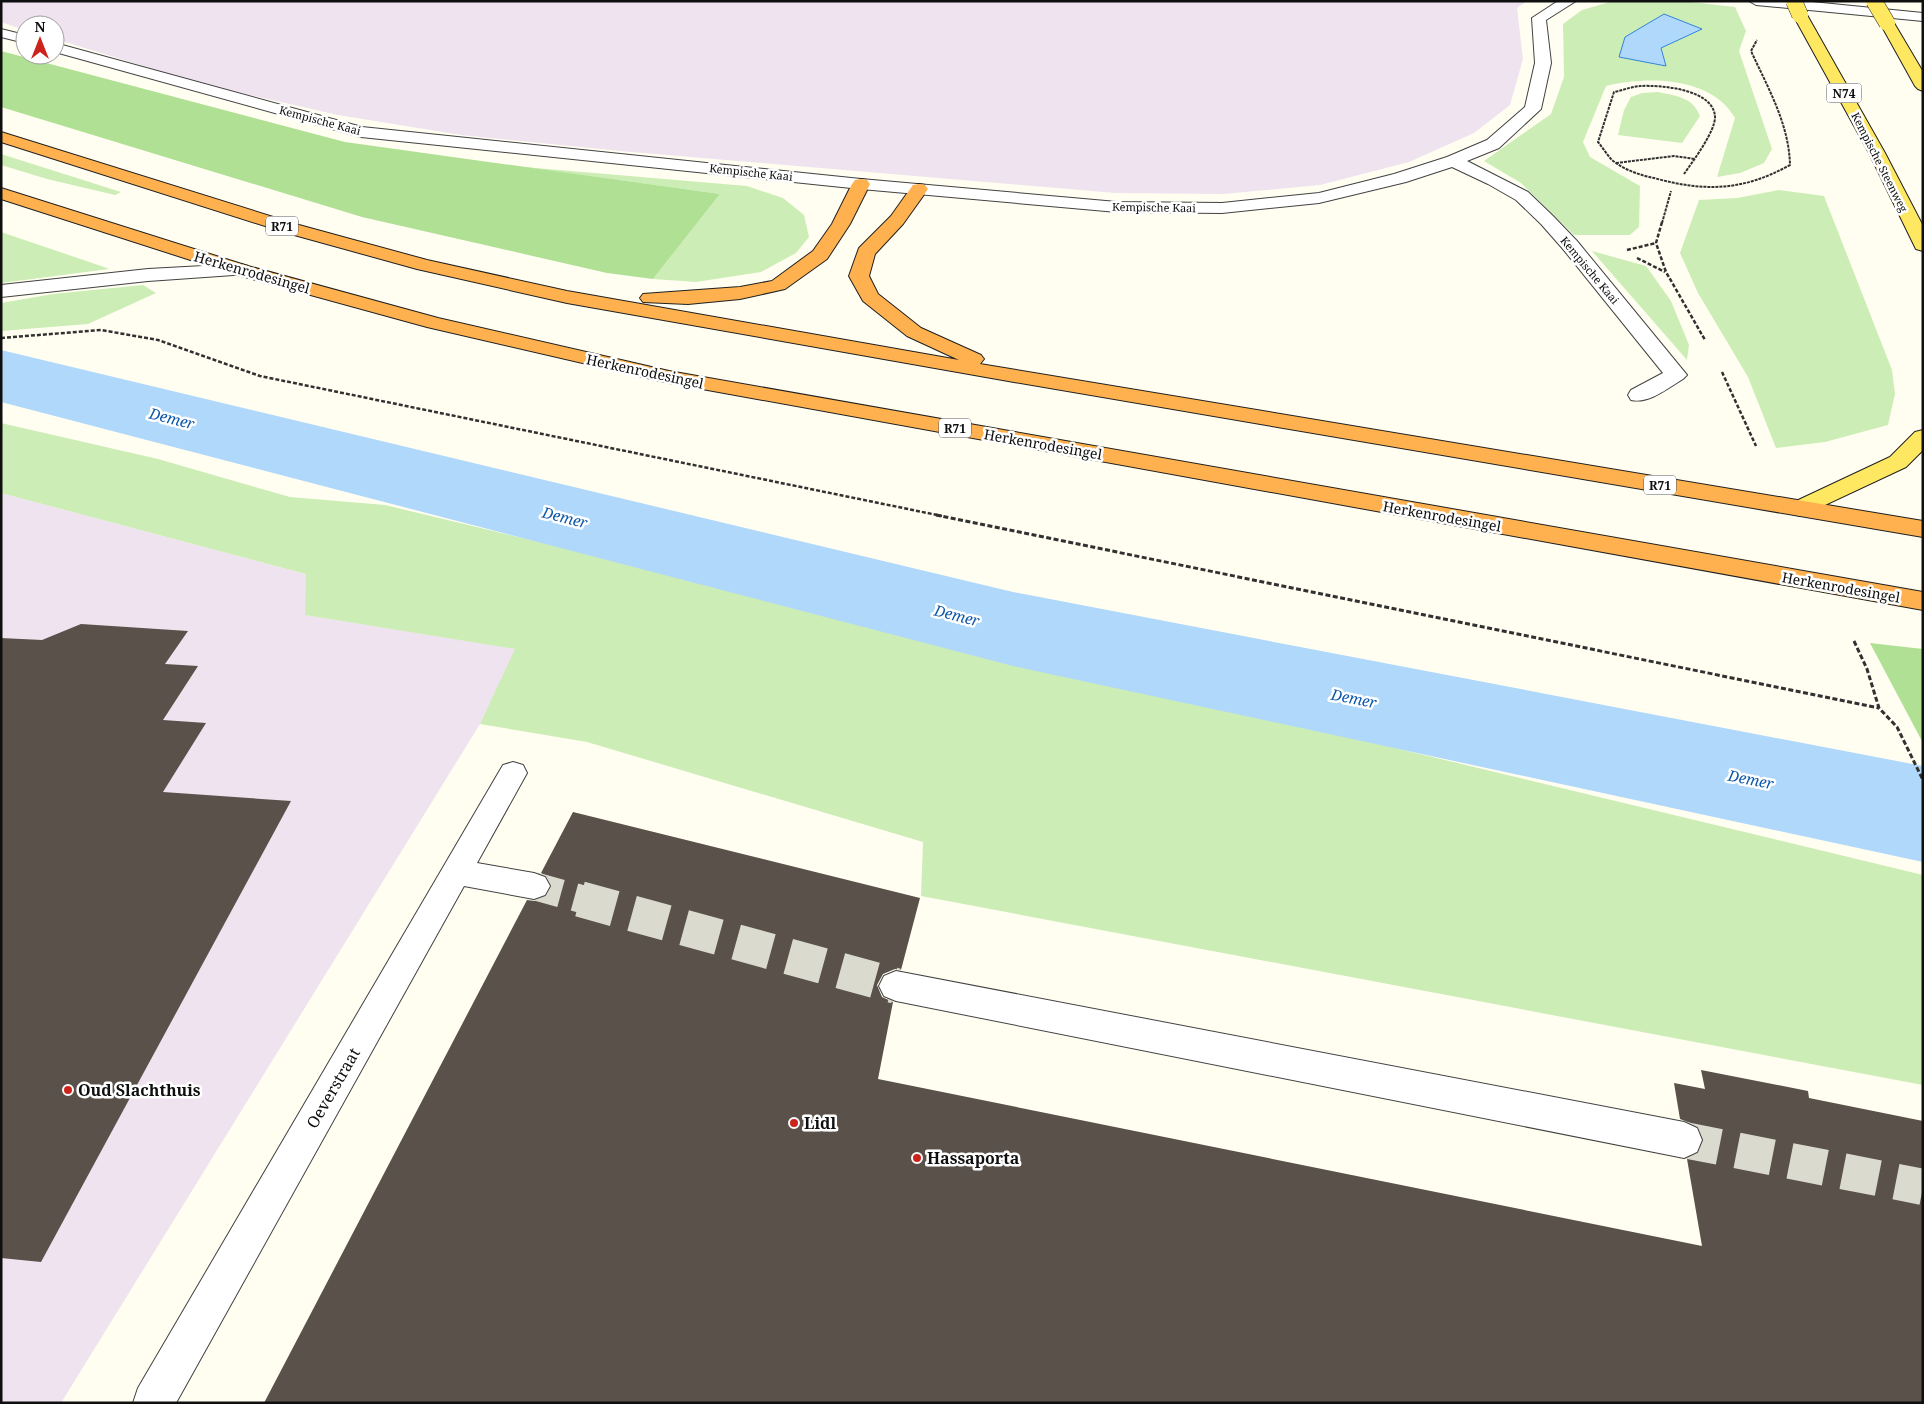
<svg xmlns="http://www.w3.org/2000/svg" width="1924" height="1404" font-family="'Noto Serif',serif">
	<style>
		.industrial { fill: #eee3ee }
		.green { fill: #cdedb6 }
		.forest { fill: #afe094 }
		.water { fill: #b0d8fb; stroke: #3185d9 }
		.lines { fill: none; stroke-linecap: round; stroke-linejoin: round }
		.river { fill: #b0d8fb; fill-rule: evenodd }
		.building { fill: #59514a }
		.minor-tunnel-far1 { stroke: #dbdacf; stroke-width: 28; stroke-dasharray: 28 14; stroke-linecap: butt }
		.minor-tunnel { stroke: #dbdacf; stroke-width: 36; stroke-dasharray: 36 18; stroke-linecap: butt }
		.minor-casing { stroke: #424242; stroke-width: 2 }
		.major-casing { stroke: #202020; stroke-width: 2 }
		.highway-casing { stroke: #202020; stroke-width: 2 }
		.path-far2 { stroke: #313131; stroke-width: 2; stroke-dasharray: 3 1; stroke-linecap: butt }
		.path-far1 { stroke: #313131; stroke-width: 2.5; stroke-dasharray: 4 2; stroke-linecap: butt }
		.path { stroke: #313131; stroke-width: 3; stroke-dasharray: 5 2.5; stroke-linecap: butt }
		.minor { fill: #fff; fill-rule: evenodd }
		.major { fill: #ffe861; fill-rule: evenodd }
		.highway { fill: #ffb14f; fill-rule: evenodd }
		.major-bridge-casing { stroke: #202020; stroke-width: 17; stroke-linecap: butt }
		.major-bridge { stroke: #ffe861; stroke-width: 16 }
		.poi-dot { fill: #cc231a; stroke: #fff; stroke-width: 2 }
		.labels { text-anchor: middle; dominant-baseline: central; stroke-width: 5; stroke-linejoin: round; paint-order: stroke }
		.far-street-label { font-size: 11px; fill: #0f0f0f; stroke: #fff }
		.shield { fill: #fff; stroke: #575757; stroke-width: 1 }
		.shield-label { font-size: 12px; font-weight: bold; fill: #0f0f0f }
		.street-label { font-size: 14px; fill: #0f0f0f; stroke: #fff }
		.water-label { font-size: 15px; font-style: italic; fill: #0c57ac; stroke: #fff }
		.near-street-label { font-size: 16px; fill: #0f0f0f; stroke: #fff }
		.near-poi-label { font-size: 16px; font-weight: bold; fill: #0f0f0f; stroke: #fff; text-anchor: start }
	</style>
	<rect width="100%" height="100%" fill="#fffef1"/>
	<g class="industrial">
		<polygon points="1,1 1527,1 1517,8 1523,59 1510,105 1474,133 1409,162 1320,185 1223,194 1115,193 620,151 461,135 338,115 209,86 55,39 55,25 25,25 25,30 1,22"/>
		<polygon points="1,493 306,574 306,615 516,649 480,724 61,1403 1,1403"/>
	</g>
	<g class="green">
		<path d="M1613 1H1682L1735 7 1746 31 1739 51 1772 149 1764 163 1740 173 1717 177 1735 118C1711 76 1647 76 1606 86L1583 142 1590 157 1640 186 1639 227 1630 235H1574L1521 183 1484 161 1551 114 1564 77 1563 24 1582 10Z"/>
		<path d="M1658 92C1676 96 1693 97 1700 116L1682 143 1618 135 1624 110 1631 97 1642 93Z"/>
		<polygon points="1,154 121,192 115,195 47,179 1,165"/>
		<polygon points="524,167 747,186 783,198 804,215 809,237 796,253 761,272 696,282 653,279 720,194"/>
		<polygon points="1779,190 1824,196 1892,370 1895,394 1888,425 1825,442 1776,448 1748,377 1698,293 1680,253 1699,200 1737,198"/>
		<polygon points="1,232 107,268 109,269 1,283"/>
		<polygon points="1592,251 1646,266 1671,301 1689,345 1687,360"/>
		<polygon points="143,285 156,293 88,324 1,331 1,303 53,294"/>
		<polygon points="1,423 158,459 290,497 385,505 1923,875 1923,1085 921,896 923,842 587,742 480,724 515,649 305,615 306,574 1,493"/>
	</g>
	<g class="forest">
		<polygon points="1,51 345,142 720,194 653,279 607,273 362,217 1,107"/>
		<polygon points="1870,643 1923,649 1923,743"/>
	</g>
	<polygon class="water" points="1664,14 1702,29 1661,48 1666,66 1619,57 1625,37"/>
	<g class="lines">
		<polygon class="river" points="1,350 1013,592 1923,766 1923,862 1013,666 1,402"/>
	</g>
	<g class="building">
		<polygon points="81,624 188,631 165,664 198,666 163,720 206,723 163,792 291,801 41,1262 1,1258 1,638 42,640"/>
		<polygon points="573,812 920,898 901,970 895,969 883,974 877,985 882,997 893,1002 878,1079 1702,1246 1687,1159 1699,1153 1704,1139 1698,1126 1680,1119 1674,1083 1705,1089 1701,1070 1808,1091 1809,1098 1923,1121 1923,1403 264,1403 527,900 535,901 546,897 552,887 547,876 541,873"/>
	</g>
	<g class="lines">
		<polyline class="minor-tunnel-far1" points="534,886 585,900"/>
		<g class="minor-tunnel">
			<polyline points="580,899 896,986"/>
			<polyline points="1684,1140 1923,1187"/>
		</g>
		<defs>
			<g id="minor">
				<path d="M1558 1H1576L1546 20 1551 63 1541 109 1499 148 1467 161 1528 192 1553 216 1577 241 1687 375 1683 379C1668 388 1649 404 1631 400L1628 395 1631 390 1663 373 1563 249 1541 224 1516 200 1488 184 1452 167 1406 182 1319 203 1222 213 1117 212 861 189 361 137 55 52V43L362 127 861 179 1117 202 1222 203 1319 193 1394 174 1447 157 1487 140 1525 107 1535 63 1532 18Z"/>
				<polygon points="1749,1 1802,1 1923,13 1923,21 1756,5"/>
				<polygon points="1,29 25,35 25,43 1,37"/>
				<polygon points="241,264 248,266 251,270 248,274 148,281 1,297 1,285 148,269"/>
				<polygon points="513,762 523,765 527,773 477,863 534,873 545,877 550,886 545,895 534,899 464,886 176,1403 133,1403 138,1388 503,765"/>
				<polygon points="896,971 1684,1122 1697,1128 1702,1140 1697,1152 1684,1158 896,1001 884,996 879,986 884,976"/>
			</g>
			<g id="major">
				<polygon points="1800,11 1805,12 1807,15 1885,153 1923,226 1923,251 1916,249 1914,245 1869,153 1793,15 1795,12"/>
				<polygon points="1887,19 1892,20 1894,23 1923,72 1923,91 1918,89 1915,86 1880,23 1882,20"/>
				<polygon points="1923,430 1923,450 1906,467 1808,513 1800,516 1792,513 1788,508 1792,503 1890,457 1915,432"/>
			</g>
			<g id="highway">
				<polygon points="1,132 299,225 427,260 567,291 959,360 907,336 863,301 849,276 859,248 891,216 913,185 919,184 925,185 928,189 903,224 875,254 869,276 878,294 921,328 981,355 984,359 980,364 1923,521 1923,537 1014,382 567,303 417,269 287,233 1,142"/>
				<polygon points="861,179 867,180 870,184 850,224 827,259 785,289 740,299 688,304 643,302 640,298 643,294 740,287 772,281 813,251 832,224 852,184 855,180"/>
				<polygon points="1,188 248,266 438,318 669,371 1923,592 1923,610 669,383 427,327 234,274 1,199"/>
			</g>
		</defs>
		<use href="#minor" class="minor-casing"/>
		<use href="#major" class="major-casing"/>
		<use href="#highway" class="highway-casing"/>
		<g class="path-far2">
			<polyline points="1616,163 1674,156 1695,159"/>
			<path d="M1684 174C1693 161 1715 132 1715 117 1714 89 1661 85 1640 86 1631 87 1623 90 1614 92L1598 142C1603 148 1607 155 1612 160 1624 170 1640 175 1654 178 1705 192 1743 191 1790 165 1789 124 1768 88 1751 51L1757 40"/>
			<polyline points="1662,223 1671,191"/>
		</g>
		<g class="path-far1">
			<polyline points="1662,222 1656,243 1666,272 1705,340"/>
			<polyline points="1627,250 1656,243"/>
			<polyline points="1637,258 1665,272"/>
			<polyline points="1,338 101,330 158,340 260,376 942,516"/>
			<polyline points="1722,372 1756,446"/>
		</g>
		<g class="path">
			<polyline points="936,515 1879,708"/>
			<polyline points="1854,641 1867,669 1879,708 1897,727 1923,780"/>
		</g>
		<use href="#minor" class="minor"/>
		<use href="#major" class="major"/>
		<use href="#highway" class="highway"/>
		<defs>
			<g id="major-bridge">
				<polyline points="1794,1 1800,15"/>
				<polyline points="1874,1 1887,23"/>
			</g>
		</defs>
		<use href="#major-bridge" class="major-bridge-casing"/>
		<use href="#major-bridge" class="major-bridge"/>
	</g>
	<g class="poi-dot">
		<circle cx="68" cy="1090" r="5"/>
		<circle cx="794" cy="1123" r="5"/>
		<circle cx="917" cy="1158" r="5"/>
	</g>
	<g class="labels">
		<g class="far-street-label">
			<text transform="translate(320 120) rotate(15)">Kempische Kaai</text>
			<text transform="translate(1880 162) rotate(63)">Kempische Steenweg</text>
			<text transform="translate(751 172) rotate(6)">Kempische Kaai</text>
			<text transform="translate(1154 207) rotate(1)">Kempische Kaai</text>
			<text transform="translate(1590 270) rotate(50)">Kempische Kaai</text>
		</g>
		<g class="shield">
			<rect x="1826.5" y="83.5" width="35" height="19" rx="4"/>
			<rect x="266" y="216.5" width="32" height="19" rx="4"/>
			<rect x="939" y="418.5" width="32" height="19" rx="4"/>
			<rect x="1644" y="475.5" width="32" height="19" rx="4"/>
		</g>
		<g class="shield-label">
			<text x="1844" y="93">N74</text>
			<text x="282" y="226">R71</text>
			<text x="955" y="428">R71</text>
			<text x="1660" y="485">R71</text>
		</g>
		<g class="street-label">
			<text transform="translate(252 272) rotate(16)">Herkenrodesingel</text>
			<text transform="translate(645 371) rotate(12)">Herkenrodesingel</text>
			<text transform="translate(1043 444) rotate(10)">Herkenrodesingel</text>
			<text transform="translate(1442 516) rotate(10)">Herkenrodesingel</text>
			<text transform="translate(1841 587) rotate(10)">Herkenrodesingel</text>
		</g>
		<g class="water-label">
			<text transform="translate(172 418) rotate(14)">Demer</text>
			<text transform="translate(565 517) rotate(14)">Demer</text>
			<text transform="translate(957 615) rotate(14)">Demer</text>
			<text transform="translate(1354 698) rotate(11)">Demer</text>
			<text transform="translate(1751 779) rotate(11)">Demer</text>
		</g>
		<g class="near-street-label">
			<text transform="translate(333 1088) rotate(-60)">Oeverstraat</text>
		</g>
		<g class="near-poi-label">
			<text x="78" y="1090">Oud Slachthuis</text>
			<text x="804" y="1123">Lidl</text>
			<text x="927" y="1158">Hassaporta</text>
		</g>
	</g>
	<rect width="1924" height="1404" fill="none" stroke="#0f0f0f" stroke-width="5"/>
	<g transform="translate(40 40)"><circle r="24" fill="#ffffff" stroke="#9f9f9f"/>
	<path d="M0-4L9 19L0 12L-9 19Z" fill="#cc231a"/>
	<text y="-8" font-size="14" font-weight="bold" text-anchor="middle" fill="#0f0f0f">N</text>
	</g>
</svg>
